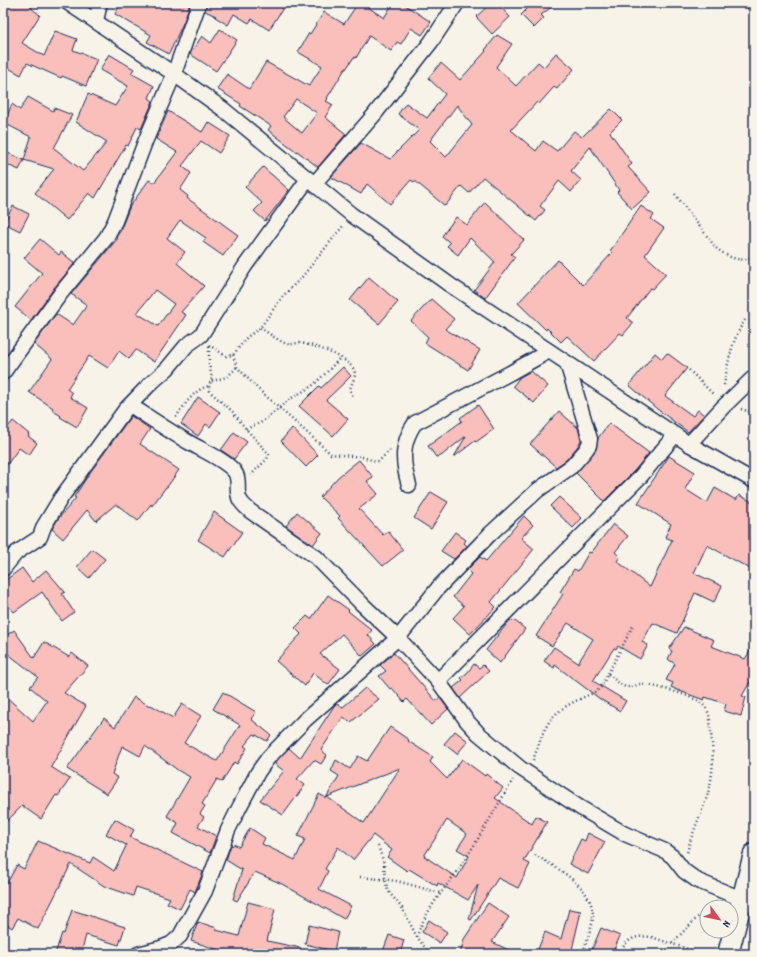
<svg xmlns="http://www.w3.org/2000/svg" width="757" height="957" font-family="Dekko,sans-serif">
	<style>
		.building { fill: #fabebb; stroke: #1b2f5e; fill-rule: evenodd }
		.lines { fill: none; stroke-linecap: round; stroke-linejoin: round }
		.street-casing { stroke: #1b2f5e; stroke-width: 17 }
		.secondary-casing { stroke: #1b2f5e; stroke-width: 23 }
		.path { stroke: #1b2f5e; stroke-width: 2.5; stroke-dasharray: 1 3; stroke-linecap: butt }
		.street { stroke: #f7f3e8; stroke-width: 14 }
		.secondary { stroke: #f7f3e8; stroke-width: 20 }
	</style>
	<rect width="100%" height="100%" fill="#f7f3e8"/>
	<filter id="ink" filterUnits="userSpaceOnUse"><feTurbulence type="fractalNoise" baseFrequency=".025" numOctaves="2"/><feDisplacementMap in="SourceGraphic" scale="8" xChannelSelector="R" yChannelSelector="G"/><feConvolveMatrix kernelMatrix="1 2 1 2 8 2 1 2 1" color-interpolation-filters="sRGB"/></filter>
	<g filter="url(#ink)">
		<g class="building">
			<polygon points="3,3 34,3 31,8 40,15 22,43 44,56 55,31 77,39 73,50 97,59 86,86 62,76 61,78 27,63 21,75 3,65"/>
			<polygon points="121,3 190,3 184,21 169,54 147,42 151,35 115,14"/>
			<polygon points="207,3 276,3 283,8 269,30 252,19 249,23 234,14 228,25 215,17 216,16 205,11"/>
			<path d="M358 3H362L384 18 393 3H402L431 22 422 35 411 28 401 44 397 42 391 51 369 36 356 58 354 57 346 69H345L327 98 328 99 326 101 333 105 325 117 346 134 318 167 297 151V152L268 130 271 126 240 106 241 104 217 89 227 74 249 89 266 62 309 86 322 66 298 52 309 33 310 34 324 12 344 24ZM296 99 317 113 302 133 283 117Z"/>
			<polygon points="491,3 497,3 510,17 492,34 476,17"/>
			<polygon points="533,3 557,3 541,15 544,18 534,28 521,15"/>
			<polygon points="220,29 237,40 216,71 190,54 202,36 211,43"/>
			<path d="M497 35 512 44 496 67 516 86 538 62 544 67 556 53 574 69 557 89 554 87 539 104 537 102 511 130 536 151 543 141 557 151 574 131 582 137 611 109 622 120 610 132 632 164 628 167 651 192 632 209 617 192 619 190 590 147 571 171 581 180 571 192 559 181 540 206 545 210 536 221 483 177 469 193 461 186 445 206 415 181 414 182 411 180 390 204 367 184 361 194 331 177 361 143 390 159 419 130 398 114 406 103 427 118 445 94 428 78 441 63 460 80 486 51 485 50ZM457 105 472 125 446 157 430 141Z"/>
			<polygon points="109,54 134,69 131,73 154,86 149,98 153,101 141,129 137,127 128,146 126,145 95,198 89,193 67,220 35,193 54,169 24,160 31,137 4,123 12,104 20,110 28,97 53,111 54,108 72,115 54,148 83,171 107,142 76,122 88,94 115,106 128,86 100,70"/>
			<path d="M168 111 202 132 208 122 230 136 219 153 201 141 182 166 191 173 180 190 188 196 187 198 238 235 223 256 203 242 206 238 180 220 167 238 185 252 177 263 204 286 181 312 186 315 154 362 136 350 129 359 119 351 108 368 89 356 67 389 72 393 70 397 88 408 77 427 60 417 61 416 52 410 53 408 29 392 52 359 34 344 56 314 73 325 87 305 71 294 118 238 116 237 123 227 122 226 130 206 149 180 154 183 177 152 156 139ZM155 290 174 304 158 326 137 313Z"/>
			<polygon points="3,151 24,160 19,170 3,163"/>
			<polygon points="263,167 289,190 265,221 254,211 262,203 245,187"/>
			<polygon points="485,202 524,240 511,254 515,257 485,298 474,290 495,262 470,238 458,255 447,246 450,243 442,236 456,217 467,225"/>
			<polygon points="13,206 29,214 20,231 4,223"/>
			<polygon points="641,206 654,215 651,219 664,228 645,255 666,274 652,289 650,288 627,318 633,323 623,335 620,333 594,361 567,336 561,342 547,328 546,330 518,303 558,260 583,285 612,253 610,251"/>
			<polygon points="40,239 59,255 61,252 75,263 54,288 31,320 15,307 42,273 24,258"/>
			<polygon points="369,277 398,302 379,324 350,300"/>
			<polygon points="431,299 454,319 445,329 480,350 468,370 425,343 428,337 411,321"/>
			<polygon points="655,353 662,359 667,353 687,368 665,396 693,416 698,410 704,415 688,432 657,409 629,385"/>
			<polygon points="343,367 351,376 326,400 348,419 333,436 299,406 319,386 321,388"/>
			<polygon points="531,371 548,386 534,403 513,386 520,377"/>
			<polygon points="198,397 220,412 210,427 206,424 198,436 181,424"/>
			<polygon points="478,405 494,429 476,442 475,441 454,457 466,436 441,456 436,457 428,446 462,421 460,418"/>
			<polygon points="559,411 578,428 581,440 578,446 566,460 556,467 530,444"/>
			<polygon points="131,416 150,429 140,444 179,470 167,487 166,487 152,506 151,504 138,521 116,504 96,521 87,510 63,539 52,529 58,519 76,498 74,497 91,471"/>
			<polygon points="13,421 29,434 28,436 37,443 29,455 19,448 3,470 3,433"/>
			<polygon points="609,423 649,453 635,470 604,501 576,473 596,450 598,438"/>
			<polygon points="292,428 318,455 306,467 281,441"/>
			<polygon points="234,432 247,442 234,459 221,450"/>
			<polygon points="669,456 695,472 685,489 707,503 715,488 736,500 739,495 754,503 754,571 707,545 694,573 722,586 714,602 695,593 677,633 653,623 642,642 648,645 640,659 618,646 616,649 614,648 593,681 626,701 620,711 600,699 555,665 554,668 544,661 554,647 578,663 593,639 568,623 552,646 536,636 563,594 560,592 574,569 578,571 589,552 591,553 613,524 628,536 615,552 620,557 617,561 650,587 672,540 665,537 671,524 638,503"/>
			<polygon points="359,460 373,477 367,481 378,494 359,509 383,535 388,531 403,550 383,566 338,518 340,516 320,497 338,477"/>
			<polygon points="431,492 448,502 431,529 414,518"/>
			<polygon points="559,497 582,518 573,528 550,506"/>
			<polygon points="214,512 242,532 225,557 198,540"/>
			<polygon points="297,512 322,533 313,545 286,526"/>
			<polygon points="524,516 533,525 521,538 534,549 491,602 496,607 470,634 453,618 464,606 453,597 471,574 467,570 480,557 486,561"/>
			<polygon points="455,532 466,540 464,543 467,546 454,559 441,551"/>
			<polygon points="92,549 105,559 89,578 77,567"/>
			<polygon points="22,568 32,582 46,570 65,592 62,594 74,612 62,621 42,592 14,612 3,599 3,582"/>
			<polygon points="328,595 349,610 348,611 372,630 368,635 376,644 362,656 342,634 320,654 340,669 328,685 313,673 305,686 276,661 301,634 295,628 307,616 311,619"/>
			<polygon points="510,620 512,622 514,620 525,629 500,663 486,650"/>
			<polygon points="684,627 714,640 711,646 745,659 754,645 754,675 742,696 746,697 741,716 724,711 726,704 705,697 704,700 677,690 671,687 673,683 666,680 675,664 668,659 672,651 669,649"/>
			<polygon points="14,630 34,658 44,642 69,657 72,653 88,666 64,693 86,706 51,767 70,779 58,796 56,795 41,819 22,806 3,825 3,694 33,721 47,701 30,687 38,677 3,650 3,638"/>
			<polygon points="394,653 436,701 440,698 448,709 431,725 407,699 404,702 392,688 390,689 379,676 386,671 380,665"/>
			<polygon points="474,664 479,668 483,665 489,671 460,698 453,688 463,680 461,678 467,673"/>
			<polygon points="365,688 379,699 351,722 343,717 321,750 327,755 321,764 314,760 297,779 305,785 283,815 260,800 284,771 275,764 278,759 289,748 300,758 334,706 336,704 343,707"/>
			<polygon points="223,692 256,712 251,719 271,735 267,741 254,734 244,746 247,748 237,764 234,762 222,782 217,779 202,804 205,806 200,814 204,817 198,826 216,836 210,853 173,833 178,823 167,816 190,777 179,771 145,746 140,756 122,746 112,774 118,778 107,794 67,769 104,718 115,727 134,697 150,706 151,705 173,718 182,704 201,716 184,743 217,761 240,725 213,709"/>
			<path d="M390 727 409 740 408 741 433 757 430 762 447 779 462 759 485 776 486 774 503 788 495 798 532 824 536 816 547 822 524 861 530 864 518 888 498 878 471 920 469 919 478 885 468 900 438 883 437 886 409 869 407 871 387 857 392 850 373 835 353 860 338 847 325 869 328 871 319 889 351 906 344 919 282 884 255 872 237 901 233 899 242 870 226 860 231 845 232 846 234 844 239 847 250 828 265 838 262 844 295 860 305 839 298 836 319 794 326 798 339 776 331 771 336 760 350 769 358 756 367 761ZM400 768 364 823 327 797ZM447 820 467 834 457 849 469 856 457 878 424 856Z"/>
			<polygon points="455,731 468,741 457,754 444,744"/>
			<polygon points="115,819 134,830 130,837 203,872 195,892 190,889 180,909 167,903 170,898 136,887 133,896 104,886 71,864 38,929 18,918 12,928 3,922 3,881 7,883 17,865 24,869 38,841 90,863 93,857 114,871 127,844 126,845 106,834"/>
			<polygon points="588,833 605,842 588,874 569,864 581,839 585,841"/>
			<polygon points="248,902 275,909 267,941 301,948 300,954 221,954 222,951 191,941 198,922 217,928 216,930 239,936"/>
			<polygon points="488,903 509,917 492,942 517,954 460,954 464,939"/>
			<polygon points="569,909 581,911 571,954 536,954 545,932 561,939"/>
			<polygon points="72,910 125,927 119,945 86,935 81,954 55,954 62,933 64,934"/>
			<polygon points="429,920 447,932 440,943 422,932"/>
			<polygon points="309,925 338,932 334,951 305,944"/>
			<polygon points="601,928 620,936 612,954 590,954"/>
			<polygon points="389,935 404,940 400,954 382,954"/>
		</g>
		<g class="lines">
			<defs>
				<g id="street">
					<polyline points="68,3 174,74 223,109 352,215 450,285 689,444 754,481"/>
					<polyline points="754,3 754,4"/>
					<polyline points="96,21 100,3"/>
					<polyline points="314,184 374,115 431,42 457,3"/>
					<polyline points="3,373 61,293 106,238 115,221 145,142 174,74 199,3"/>
					<path d="M130 405C150 418 169 431 190 443 202 450 225 460 234 471 241 479 235 491 240 500 242 504 247 508 250 511L316 557 362 604 398 638 438 681 467 721 478 733 520 768 579 807 625 834 665 851 673 857 684 871 698 881 742 899"/>
					<polyline points="689,444 723,407 754,377"/>
					<path d="M409 485C402 462 401 443 415 423L510 373 549 351"/>
					<polyline points="3,569 16,553 40,537 44,526 61,498 125,410 150,384 167,369 186,346 201,335 245,266 308,179"/>
					<polyline points="438,681 621,496 641,476 675,435"/>
					<polyline points="138,954 161,948 171,944 180,936 205,891 228,830 240,806 258,772 268,758 305,720 398,638 438,588 490,534 538,490 572,466 585,451 589,445 590,439 567,363"/>
				</g>
				<polyline id="secondary" points="728,954 754,854"/>
			</defs>
			<use href="#street" class="street-casing"/>
			<use href="#secondary" class="secondary-casing"/>
			<g class="path">
				<path d="M675 194 716 248C726 256 742 265 754 255"/>
				<path d="M260 328C269 333 277 340 287 344 291 345 295 343 299 343 312 344 356 359 355 375 354 380 351 385 350 390L353 397"/>
				<polyline points="209,345 226,356 233,355 247,337 260,328 283,296 302,277 343,226"/>
				<polyline points="209,347 209,364 212,378 209,386 209,391 232,411 246,429 269,454 267,459 251,475"/>
				<polyline points="233,355 237,367 258,389 331,454 362,457 375,461 379,461 390,450"/>
				<polyline points="689,370 714,395"/>
				<polyline points="212,381 227,377 237,367"/>
				<path d="M724 385C728 362 732 339 745 320"/>
				<polyline points="741,409 754,413"/>
				<path d="M176 417C185 405 194 389 209 386"/>
				<polyline points="246,429 262,422 290,399 312,386 326,373 340,358"/>
				<path d="M608 674C620 683 624 692 639 684 654 685 695 695 704 706 711 713 710 724 711 732 713 752 714 770 709 790 703 811 692 831 687 853"/>
				<path d="M533 760C539 745 543 727 554 716 565 704 583 698 597 691L601 687 634 624"/>
				<polyline points="378,846 384,863 385,879 388,891 402,908 417,937 430,954"/>
				<path d="M535 855C557 868 592 886 593 915 593 926 586 943 582 954"/>
				<polyline points="360,877 397,881 440,893"/>
				<polyline points="708,907 712,902"/>
				<path d="M417 937C425 910 444 890 460 867 479 839 495 809 513 780"/>
				<polyline points="672,943 707,908"/>
				<path d="M620 954C625 939 636 935 651 937L703 954"/>
			</g>
			<use href="#street" class="street"/>
			<use href="#secondary" class="secondary"/>
		</g>
	</g>
	<rect width="757" height="957" fill="none" stroke="#f7f3e8" stroke-width="16"/>
	<rect x="8" y="8" width="741" height="941" fill="none" stroke="#1b2f5e" stroke-width="1.5" filter="url(#ink)"/>
	<g transform="translate(719 919) rotate(123)"><circle r="19" fill="#f7f3e8" stroke="#9fa5b1"/>
	<path d="M0-3L7 15L0 10L-7 15Z" fill="#d1495b"/>
	<text y="-6" font-size="11" font-weight="bold" text-anchor="middle" fill="#1b2f5e">N</text>
	</g>
</svg>
